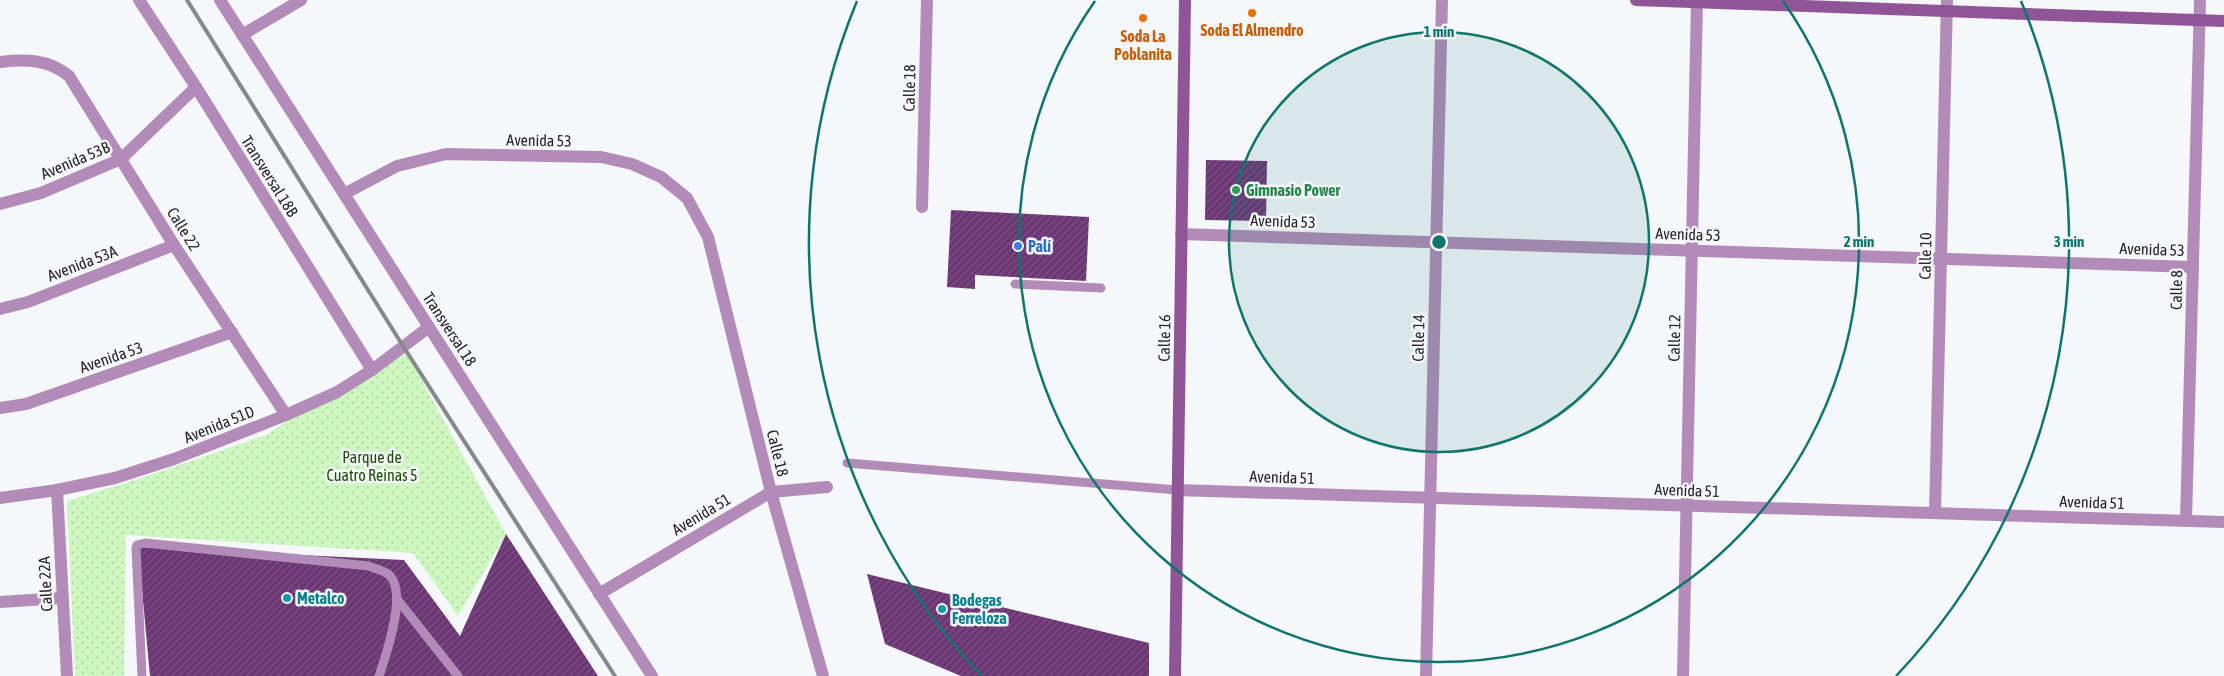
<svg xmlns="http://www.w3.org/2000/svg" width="2224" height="676" font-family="'Asap Condensed',sans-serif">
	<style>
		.grass { fill: url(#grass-dots) }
		.building { fill: url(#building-hatch) }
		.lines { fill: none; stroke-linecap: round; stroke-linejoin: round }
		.lane { stroke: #b38bb8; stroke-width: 9 }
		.street { stroke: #b38bb8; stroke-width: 12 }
		.secondary { stroke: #905597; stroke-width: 12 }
		.rail { stroke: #87888a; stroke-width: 4 }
		.ring { fill: none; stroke: #0f766e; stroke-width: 2.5 }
		.food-dot { fill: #e8710a; stroke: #f5f7fa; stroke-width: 2 }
		.leisure-dot { fill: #2e9e5b; stroke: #f5f7fa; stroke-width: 2 }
		.shop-dot { fill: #3f7fe0; stroke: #f5f7fa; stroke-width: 2 }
		.culture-dot { fill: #0f9aa8; stroke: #f5f7fa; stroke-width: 2 }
		.labels { text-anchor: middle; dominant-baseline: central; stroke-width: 5; stroke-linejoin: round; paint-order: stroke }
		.food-label { font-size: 16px; font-weight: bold; fill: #c56008; stroke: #f5f7fa }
		.street-label { font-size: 16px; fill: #252526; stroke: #f5f7fa }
		.leisure-label { font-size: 16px; font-weight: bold; fill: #27864d; stroke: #f5f7fa; text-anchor: start }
		.shop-label { font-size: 16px; font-weight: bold; fill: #366cbe; stroke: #f5f7fa; text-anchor: start }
		.park-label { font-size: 16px; fill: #1a4e00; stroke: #f5f7fa }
		.culture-label { font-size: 16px; font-weight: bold; fill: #0d838f; stroke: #f5f7fa; text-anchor: start }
		.centre { fill: #0f766e; stroke: #f5f7fa; stroke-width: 2.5 }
		.ring-label { font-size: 15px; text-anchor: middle; font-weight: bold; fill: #0f766e; stroke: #f5f7fa; stroke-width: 5; stroke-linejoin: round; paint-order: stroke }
	</style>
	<defs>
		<pattern id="grass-dots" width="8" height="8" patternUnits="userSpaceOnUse" patternTransform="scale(1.25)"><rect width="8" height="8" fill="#cdf6c0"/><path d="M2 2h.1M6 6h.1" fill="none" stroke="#b0d3a5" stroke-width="1.8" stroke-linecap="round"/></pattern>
		<pattern id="building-hatch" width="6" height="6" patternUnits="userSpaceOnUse" patternTransform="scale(1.25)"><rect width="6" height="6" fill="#6b3674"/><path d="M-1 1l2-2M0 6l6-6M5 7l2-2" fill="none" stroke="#7c5183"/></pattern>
	</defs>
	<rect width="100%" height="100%" fill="#f5f7fa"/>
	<polygon class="grass" points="403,346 506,534 458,616 413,553 126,535 124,676 75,676 67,501 138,479 266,435"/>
	<g class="building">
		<polygon points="1206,160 1267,161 1266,221 1205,220"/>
		<polygon points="951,210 1089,217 1086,281 975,275 975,289 947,287"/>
		<polygon points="506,534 598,676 150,676 138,547 404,560 460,636"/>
		<polygon points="867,574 1149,643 1149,676 961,676 885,644"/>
	</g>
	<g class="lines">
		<g class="lane">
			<polyline points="1015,284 1101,288"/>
			<polyline points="847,463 1177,490"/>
			<polyline points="397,599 458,676"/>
			<path d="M142 676 136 548 137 545 145 543 369 566C375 569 383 570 388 574 409 590 386 655 379 676"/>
		</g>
		<g class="street">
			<polyline points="139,0 196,87 372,370"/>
			<polyline points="220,0 652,676"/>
			<polyline points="242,35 301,0"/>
			<path d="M0 62C26 59 48 59 69 76L174 245 286 415"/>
			<polyline points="344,194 397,166 446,154 601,157 632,164 661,177 687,198 708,237 771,492 823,676"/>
			<polyline points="0,204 41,193 121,159 196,87"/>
			<polyline points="922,207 927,0"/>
			<polyline points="1181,234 2193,267"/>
			<polyline points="0,309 28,302 174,245"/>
			<polyline points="0,408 26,404 232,332"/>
			<polyline points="57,490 67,676"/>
			<polyline points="1177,490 2224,522"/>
			<polyline points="0,498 57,490 115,478 174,459 286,415 337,392 372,370 429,327"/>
			<polyline points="1935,513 1947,0"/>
			<polyline points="2186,521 2200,0"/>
			<polyline points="599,594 771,492 827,487"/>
			<polyline points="0,602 62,598"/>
			<polyline points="1426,676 1442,0"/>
			<polyline points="1683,676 1697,0"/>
		</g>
		<g class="secondary">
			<polyline points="1636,0 2224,21"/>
			<polyline points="1175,676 1185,0"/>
		</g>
		<polyline class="rail" points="187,0 403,346 615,676"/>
	</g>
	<circle cx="1439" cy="242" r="210" fill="#0f766e" fill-opacity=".12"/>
	<g class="ring">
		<circle cx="1439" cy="242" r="210"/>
		<path d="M1783 1A420 420 0 1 1 1095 1"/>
		<path d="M982 676A630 630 0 0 1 857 1M2021 1A630 630 0 0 1 1896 676"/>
	</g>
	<g class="food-dot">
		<circle cx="1252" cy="13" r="5"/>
		<circle cx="1143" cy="18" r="5"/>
	</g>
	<circle class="leisure-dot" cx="1236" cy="190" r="5"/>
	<circle class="shop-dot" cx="1018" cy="246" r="5"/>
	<g class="culture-dot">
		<circle cx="287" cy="598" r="5"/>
		<circle cx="942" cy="609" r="5"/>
	</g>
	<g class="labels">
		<g class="food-label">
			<text x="1252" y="30">Soda El Almendro</text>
			<text x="1143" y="36">Soda La<tspan x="1143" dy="18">Poblanita</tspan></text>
		</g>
		<g class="street-label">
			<text transform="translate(909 88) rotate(-89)">Calle 18</text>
			<text transform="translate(539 140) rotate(1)">Avenida 53</text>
			<text transform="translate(75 160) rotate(-23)">Avenida 53B</text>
			<text transform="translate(270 176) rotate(58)">Transversal 18B</text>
			<text transform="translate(1283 221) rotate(2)">Avenida 53</text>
			<text transform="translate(184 229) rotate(58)">Calle 22</text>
			<text transform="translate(1688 234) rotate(2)">Avenida 53</text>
			<text transform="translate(2152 249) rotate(2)">Avenida 53</text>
			<text transform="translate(1925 256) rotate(-89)">Calle 10</text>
			<text transform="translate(82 263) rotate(-21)">Avenida 53A</text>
			<text transform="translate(2176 290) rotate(-89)">Calle 8</text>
			<text transform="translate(450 329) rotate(57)">Transversal 18</text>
			<text transform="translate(1164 338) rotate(-89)">Calle 16</text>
			<text transform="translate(1418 338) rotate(-89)">Calle 14</text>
			<text transform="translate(1674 338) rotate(-89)">Calle 12</text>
			<text transform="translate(111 357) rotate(-19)">Avenida 53</text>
			<text transform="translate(219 424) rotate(-22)">Avenida 51D</text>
			<text transform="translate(778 453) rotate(76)">Calle 18</text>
			<text transform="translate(1282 477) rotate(2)">Avenida 51</text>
			<text transform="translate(1687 490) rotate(2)">Avenida 51</text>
			<text transform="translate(2092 502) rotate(2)">Avenida 51</text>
			<text transform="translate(701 514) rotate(-31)">Avenida 51</text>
			<text transform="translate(45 584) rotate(-93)">Calle 22A</text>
		</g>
		<g class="leisure-label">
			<text x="1246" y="190">Gimnasio Power</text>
		</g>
		<g class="shop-label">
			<text x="1028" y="246">Palí</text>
		</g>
		<g class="park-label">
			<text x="372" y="457">Parque de<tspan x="372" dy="18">Cuatro Reinas 5</tspan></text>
		</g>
		<g class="culture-label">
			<text x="297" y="598">Metalco</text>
			<text x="952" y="600">Bodegas<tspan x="952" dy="18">Ferreloza</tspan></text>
		</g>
	</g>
	<circle cx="1439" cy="242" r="8" class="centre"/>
	<g class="ring-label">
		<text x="1439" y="37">1 min</text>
		<text x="1859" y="247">2 min</text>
		<text x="2069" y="247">3 min</text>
	</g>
</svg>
